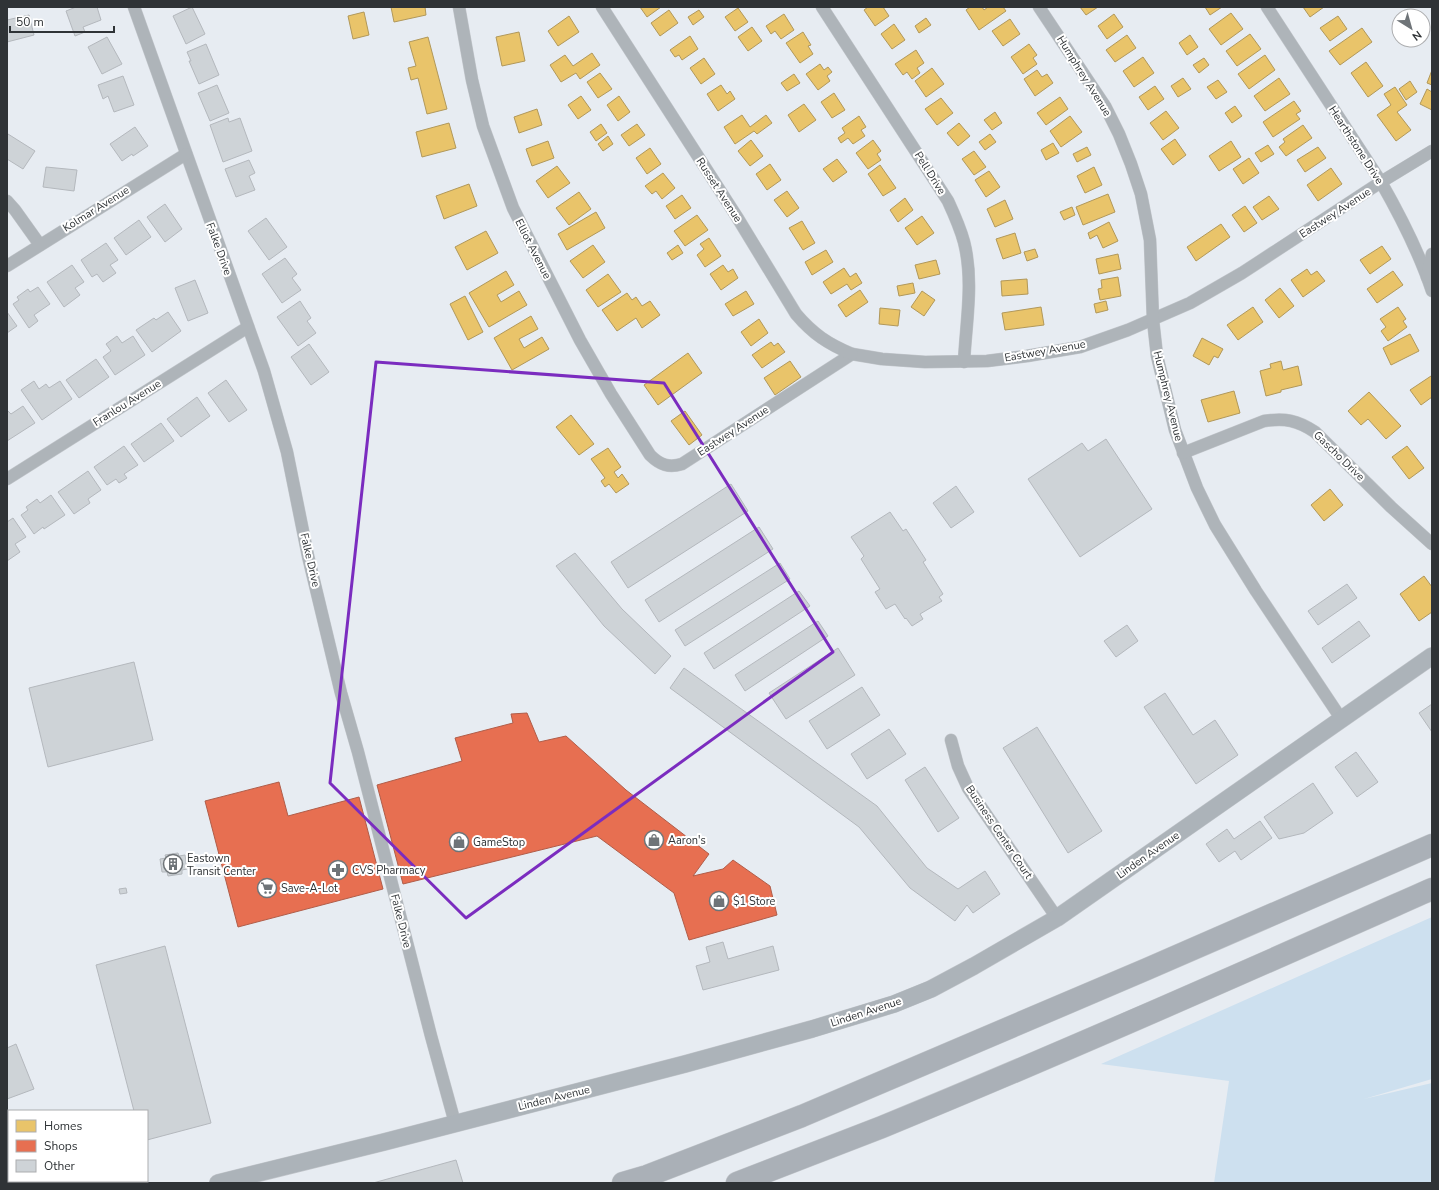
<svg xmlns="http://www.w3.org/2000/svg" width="1439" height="1190" font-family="'Nunito Sans',sans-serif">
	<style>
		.green { fill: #cde0ef }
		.homes { fill: #e9c46a; stroke: #b1985a }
		.shops { fill: #e76f51; stroke: #b05d49 }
		.building { fill: #ced3d7; stroke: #b4b8bd }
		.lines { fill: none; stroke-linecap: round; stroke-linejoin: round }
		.street-casing { stroke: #c3c7cc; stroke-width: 13 }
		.secondary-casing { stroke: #c3c7cc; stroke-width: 18 }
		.highway-casing { stroke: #c3c7cc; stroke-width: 23 }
		.street { stroke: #aeb4b9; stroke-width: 12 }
		.secondary { stroke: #acb3b9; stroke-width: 17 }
		.highway { stroke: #aab0b7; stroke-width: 22 }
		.marked { fill: none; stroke: #7b2cbf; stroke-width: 3; stroke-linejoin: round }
		.labels { text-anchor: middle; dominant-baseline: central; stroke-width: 4; stroke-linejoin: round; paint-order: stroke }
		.street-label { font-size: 11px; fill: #2f3336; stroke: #fff }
		.poi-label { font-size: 11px; fill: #2f3336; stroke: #fff; text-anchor: start }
	</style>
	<rect width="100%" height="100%" fill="#e7ecf2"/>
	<polygon class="green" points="1432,917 1432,1079 1364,1099 1432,1083 1432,1183 1214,1183 1229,1081 1101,1064"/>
	<g class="homes">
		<polygon points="391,7 425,7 426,15 394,22"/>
		<polygon points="640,7 661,7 647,17"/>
		<polygon points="868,7 883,7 889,16 875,26 864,10"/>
		<polygon points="970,7 982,7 984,10 988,7 1003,7 1006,11 979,30 966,10"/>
		<polygon points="1080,7 1098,7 1086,15"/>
		<polygon points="1205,7 1222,7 1210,15"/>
		<polygon points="1303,7 1324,7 1310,17"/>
		<polygon points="738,8 748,22 735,31 725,17"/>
		<polygon points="669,10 678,23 660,36 651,23"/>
		<polygon points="699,10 704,17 693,25 688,17"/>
		<polygon points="364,12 369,35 353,39 348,16"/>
		<polygon points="1231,13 1243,29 1221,45 1209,29"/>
		<polygon points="784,14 794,30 781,39 775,31 771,34 766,26"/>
		<polygon points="1114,14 1123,27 1107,39 1098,26"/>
		<polygon points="569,16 579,32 558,46 548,31"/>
		<polygon points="1338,16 1347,29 1330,41 1320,28"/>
		<polygon points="926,18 931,25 919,33 915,26"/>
		<polygon points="1010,19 1020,34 1003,46 992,31"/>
		<polygon points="894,24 905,40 892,49 881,34"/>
		<polygon points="752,27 762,41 748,51 738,37"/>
		<polygon points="1362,28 1372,42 1340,65 1329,51"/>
		<polygon points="519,32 525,61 502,66 496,37"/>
		<polygon points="803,32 811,45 808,46 813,54 800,63 786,43"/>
		<polygon points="1250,34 1261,49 1237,66 1226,51"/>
		<polygon points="1127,35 1136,48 1115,62 1106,50"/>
		<polygon points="1190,35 1198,47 1187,55 1179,43"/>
		<polygon points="690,36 698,49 682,60 679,55 675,57 670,50"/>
		<polygon points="428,37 447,109 427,114 418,78 411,80 408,68 416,66 409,42"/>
		<polygon points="1029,44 1037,55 1033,58 1037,64 1023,74 1011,57"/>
		<polygon points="916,50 924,63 917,68 920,73 912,79 907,72 903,75 895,64"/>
		<polygon points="592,53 600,65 580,79 576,73 561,82 550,65 565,55 573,66"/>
		<polygon points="1265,55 1275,70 1249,89 1238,74"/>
		<polygon points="1143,57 1154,73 1134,87 1123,71"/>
		<polygon points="704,58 715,74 701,84 690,68"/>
		<polygon points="1204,58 1209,65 1199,73 1193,65"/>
		<polygon points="1366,62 1383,86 1368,97 1351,73"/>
		<polygon points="820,64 824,70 828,67 832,72 827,76 830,81 818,90 806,74"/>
		<polygon points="932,68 944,84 926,97 915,81"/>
		<polygon points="1037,70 1042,77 1047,74 1053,83 1035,96 1024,79"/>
		<polygon points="1432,70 1432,85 1427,83"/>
		<polygon points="600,73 612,89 598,98 587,82"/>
		<polygon points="794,74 800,83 787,91 781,83"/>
		<polygon points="1183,78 1191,89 1178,97 1171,86"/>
		<polygon points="1279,78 1290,94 1265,111 1254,96"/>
		<polygon points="1218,80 1227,92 1216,99 1207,87"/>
		<polygon points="1410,81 1417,92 1406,100 1399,89"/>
		<polygon points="721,85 727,94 730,91 735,99 718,111 707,94"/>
		<polygon points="1155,86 1164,99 1148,110 1139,97"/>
		<polygon points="1395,87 1407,105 1397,112 1411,130 1396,141 1377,115 1391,105 1384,94"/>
		<polygon points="1427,89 1432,92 1432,110 1420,104"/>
		<polygon points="834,93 845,110 832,118 821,102"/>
		<polygon points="581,96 591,110 578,119 568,105"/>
		<polygon points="619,96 630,112 618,121 607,105"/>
		<polygon points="1060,97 1068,109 1046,125 1037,113"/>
		<polygon points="941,98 953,113 937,125 925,109"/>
		<polygon points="1294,101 1301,111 1296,114 1300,119 1273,137 1263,122"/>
		<polygon points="804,104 816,120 799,132 788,115"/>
		<polygon points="1235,106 1242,116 1232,123 1225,113"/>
		<polygon points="537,109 542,125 519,133 514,117"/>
		<polygon points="1166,111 1179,128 1163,140 1150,123"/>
		<polygon points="995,112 1002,123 992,130 984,120"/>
		<polygon points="742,115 750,127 766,115 772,123 757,134 754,131 735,144 724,127"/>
		<polygon points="859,116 866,127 861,130 865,136 853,144 848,138 841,143 838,138 845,133 842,128"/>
		<polygon points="1070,116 1082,132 1061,147 1050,131"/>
		<polygon points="449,123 456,148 422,157 416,132"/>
		<polygon points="959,123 970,136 958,146 947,133"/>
		<polygon points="601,124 607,133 596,141 590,132"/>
		<polygon points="637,124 645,135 629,146 621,135"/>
		<polygon points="1303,125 1312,138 1286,156 1279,147 1285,142 1283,139"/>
		<polygon points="990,134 996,142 985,150 979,142"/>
		<polygon points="608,136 613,144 603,151 598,144"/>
		<polygon points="1175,139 1186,155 1173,165 1161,149"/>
		<polygon points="751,140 763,156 750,166 738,151"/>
		<polygon points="873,140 881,151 877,154 881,160 868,169 856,153"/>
		<polygon points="548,141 554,158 532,166 526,149"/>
		<polygon points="1231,141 1241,157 1219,171 1209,156"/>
		<polygon points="1053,143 1059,153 1046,160 1041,150"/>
		<polygon points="1268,145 1274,154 1261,162 1255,153"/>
		<polygon points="1087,147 1091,155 1077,162 1073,154"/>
		<polygon points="1318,147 1326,158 1305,172 1297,160"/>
		<polygon points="650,148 661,164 647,174 636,158"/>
		<polygon points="974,151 986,167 974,175 962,159"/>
		<polygon points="1249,158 1259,173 1243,184 1233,169"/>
		<polygon points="837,159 847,172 833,182 823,169"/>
		<polygon points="770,164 781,180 767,190 756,174"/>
		<polygon points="880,165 896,188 883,196 868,174"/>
		<polygon points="557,166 570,183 548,198 536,181"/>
		<polygon points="1094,167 1102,185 1085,193 1077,176"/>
		<polygon points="1331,168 1342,184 1318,201 1307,185"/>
		<polygon points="989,171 1000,187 986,197 975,180"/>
		<polygon points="663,173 675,188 662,199 656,191 652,194 645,186"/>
		<polygon points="469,184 477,206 444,219 436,196"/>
		<polygon points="787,191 799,208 787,217 774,200"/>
		<polygon points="579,192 591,209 569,225 556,208"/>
		<polygon points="1108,194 1115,212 1083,225 1076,207"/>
		<polygon points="682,195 691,208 675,219 666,206"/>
		<polygon points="1269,196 1279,209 1262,220 1253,207"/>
		<polygon points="905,198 913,210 898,222 890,210"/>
		<polygon points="1005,200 1013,219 995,227 987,209"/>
		<polygon points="1245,206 1257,223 1244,232 1232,215"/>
		<polygon points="1072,207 1075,215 1064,220 1060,212"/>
		<polygon points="596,212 605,228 567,250 558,234"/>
		<polygon points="697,215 708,230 685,246 674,231"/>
		<polygon points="922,216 934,233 917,245 905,228"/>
		<polygon points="802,221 815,243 803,250 789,228"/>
		<polygon points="1109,222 1118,241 1103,248 1097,235 1090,239 1088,233"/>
		<polygon points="1221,224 1230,237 1196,261 1187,247"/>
		<polygon points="486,231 498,253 467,270 455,247"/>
		<polygon points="1015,233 1021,253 1003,259 996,239"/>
		<polygon points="709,238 721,256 705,267 697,255 704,249 700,244"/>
		<polygon points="593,245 605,262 583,278 570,261"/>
		<polygon points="678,245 683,253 672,260 667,253"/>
		<polygon points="1382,246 1391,259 1370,274 1360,260"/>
		<polygon points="1035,249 1038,257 1027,261 1024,252"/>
		<polygon points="826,250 833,262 812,275 805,262"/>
		<polygon points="1118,254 1121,269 1099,274 1096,259"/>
		<polygon points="936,260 940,274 919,279 915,265"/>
		<polygon points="723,265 728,272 733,269 738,278 721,290 710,274"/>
		<polygon points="844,268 850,277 856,273 862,283 851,290 847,284 831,294 823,282"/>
		<polygon points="1307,269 1311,275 1317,271 1325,281 1303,297 1291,280"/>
		<polygon points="506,271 514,285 497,295 501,302 519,291 527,305 489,327 469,293"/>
		<polygon points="1393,271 1403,285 1377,303 1367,289"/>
		<polygon points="608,274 621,292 598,307 586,290"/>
		<polygon points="1118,277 1121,296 1100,300 1098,289 1102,288 1101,280"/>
		<polygon points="1027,279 1028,294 1002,296 1001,281"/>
		<polygon points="913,283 915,293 899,296 897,286"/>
		<polygon points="1280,288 1294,306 1279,318 1265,300"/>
		<polygon points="860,290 868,302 846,317 838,305"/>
		<polygon points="746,291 754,304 733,316 725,304"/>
		<polygon points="922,291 935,300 924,316 911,307"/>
		<polygon points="627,293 632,300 636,297 642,306 650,301 660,315 642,328 636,318 617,331 602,310"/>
		<polygon points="465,296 483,332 468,340 450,304"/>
		<polygon points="1106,301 1108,310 1096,313 1094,304"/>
		<polygon points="1041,307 1044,325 1005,330 1002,313"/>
		<polygon points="1253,307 1263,322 1238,340 1227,325"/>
		<polygon points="1398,307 1406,319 1403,321 1407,327 1388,341 1381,331 1386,327 1380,319"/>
		<polygon points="880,308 900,310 898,326 879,324"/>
		<polygon points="531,316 538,329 519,339 524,348 542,337 549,349 512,370 494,338"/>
		<polygon points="759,319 768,333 751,346 741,332"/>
		<polygon points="1410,334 1419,351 1391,365 1383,348"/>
		<polygon points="1202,338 1223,349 1218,358 1214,356 1209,365 1193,356"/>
		<polygon points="771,342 774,346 778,343 785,352 762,368 752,355"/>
		<polygon points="688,353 702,373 658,405 644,385"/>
		<polygon points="790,361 801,377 775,395 764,378"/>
		<polygon points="1281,361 1283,370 1298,366 1302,385 1281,390 1281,392 1266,396 1260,371 1271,368 1270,364"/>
		<polygon points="1431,376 1432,378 1432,397 1421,405 1410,390"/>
		<polygon points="1234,391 1240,413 1208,422 1201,400"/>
		<polygon points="1369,392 1401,426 1386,439 1368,419 1361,425 1348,411"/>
		<polygon points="685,411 702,435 689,445 671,421"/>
		<polygon points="571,415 594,444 579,455 556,427"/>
		<polygon points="1407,446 1424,468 1409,479 1392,457"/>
		<polygon points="608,448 621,467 614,472 618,478 622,474 629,484 616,493 609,484 605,487 601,481 605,478 591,459"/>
		<polygon points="1330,489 1343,505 1324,521 1311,505"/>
		<polygon points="1424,576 1432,587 1432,612 1419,621 1400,594"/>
	</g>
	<g class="shops">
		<polygon points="527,713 539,742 566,736 626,790 709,854 693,876 723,869 733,860 770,886 777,915 689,940 674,893 597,836 403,884 377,785 462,761 455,738 513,723 511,714"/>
		<polygon points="279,782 288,816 359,797 383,889 238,927 205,801"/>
	</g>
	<g class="building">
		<polygon points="76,7 97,7 101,20 83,27 85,32 75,36 66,11"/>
		<polygon points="192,7 205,34 186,44 173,16"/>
		<polygon points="29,15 34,35 7,42 7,20"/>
		<polygon points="107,37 122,64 102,74 88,47"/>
		<polygon points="206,44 219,75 199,84 189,61 191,61 187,52"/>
		<polygon points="123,76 134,105 114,112 108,96 103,99 98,85"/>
		<polygon points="217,85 229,113 210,121 198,93"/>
		<polygon points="228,118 229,122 240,118 252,151 223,162 210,125"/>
		<polygon points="135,127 148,146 133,156 132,154 122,161 110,144"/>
		<polygon points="8,134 35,151 23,169 7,159 7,137"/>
		<polygon points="249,160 255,173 249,176 255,190 236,197 225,169"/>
		<polygon points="46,167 77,170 74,191 43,187"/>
		<polygon points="165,204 182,229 165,242 147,217"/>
		<polygon points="266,218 287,247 269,260 248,231"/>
		<polygon points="139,220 151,237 126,255 114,238"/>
		<polygon points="106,243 118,260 110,265 116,273 103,282 97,274 92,277 81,260"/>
		<polygon points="285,258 297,274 292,278 301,290 282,303 262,274"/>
		<polygon points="72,265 84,282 75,288 80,295 64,307 47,282"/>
		<polygon points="195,280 208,313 188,321 175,288"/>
		<polygon points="38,287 50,304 34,315 38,321 29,328 13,304 19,300 17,297 28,289 30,292"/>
		<polygon points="300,301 311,318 307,321 316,333 298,346 277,317"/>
		<polygon points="7,312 17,326 7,333"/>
		<polygon points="168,312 181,331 152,352 136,330 154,318 156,320"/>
		<polygon points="117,336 122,343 133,336 145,355 115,375 103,357 111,351 106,344"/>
		<polygon points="309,344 329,372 311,385 291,357"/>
		<polygon points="96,359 109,377 79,398 66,380"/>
		<polygon points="226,380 247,410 229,422 208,393"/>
		<polygon points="34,381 39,389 46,384 49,388 60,381 72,399 42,420 21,390"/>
		<polygon points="197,397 210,416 181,437 167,419"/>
		<polygon points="23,406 35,423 7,441 7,410 11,414"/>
		<polygon points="161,423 174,441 144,462 131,444"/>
		<polygon points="1106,439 1152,509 1080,557 1028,479 1082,443 1088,451"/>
		<polygon points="124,446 138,465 124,474 127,478 119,483 116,479 107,485 94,467"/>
		<polygon points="88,471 101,490 88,499 90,503 74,514 58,492"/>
		<polygon points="731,484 748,511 628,588 611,562"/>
		<polygon points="956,486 974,512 951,528 933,503"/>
		<polygon points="51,495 65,515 44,529 43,527 34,534 21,515 28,510 26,507 37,499 40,503"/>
		<polygon points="890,512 903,531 906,529 926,560 923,562 943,594 939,597 942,601 920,614 923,619 912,626 906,618 905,619 895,604 886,609 875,592 880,589 861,559 864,556 851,537"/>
		<polygon points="13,518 26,537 15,544 20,552 7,561 7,522"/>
		<polygon points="759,527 773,549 659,622 645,600"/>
		<polygon points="575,553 622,609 671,656 655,674 604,626 556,566"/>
		<polygon points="780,563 790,579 685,646 675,630"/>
		<polygon points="1347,584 1357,598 1318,625 1308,611"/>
		<polygon points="799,591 810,606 714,669 704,653"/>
		<polygon points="818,621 828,636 745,691 735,675"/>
		<polygon points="1359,621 1370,636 1332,663 1322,648"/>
		<polygon points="1127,625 1138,641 1116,657 1104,641"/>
		<polygon points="838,648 855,675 786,719 769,693"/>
		<polygon points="134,662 153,740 48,767 29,688"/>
		<polygon points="684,668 877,806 927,868 958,889 985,871 1000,894 973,913 967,905 955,921 910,888 859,827 670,688"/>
		<polygon points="862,687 880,715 827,749 809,721"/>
		<polygon points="1165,693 1193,735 1215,720 1238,755 1196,784 1144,707"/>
		<polygon points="1432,704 1432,732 1419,713"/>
		<polygon points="1037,727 1102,831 1068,853 1003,748"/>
		<polygon points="889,729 906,754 867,779 851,754"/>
		<polygon points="1356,752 1378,782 1357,797 1335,767"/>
		<polygon points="925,767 959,818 938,832 905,780"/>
		<polygon points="1313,783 1333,813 1304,833 1279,839 1264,817"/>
		<polygon points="1260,821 1272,838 1241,860 1235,851 1219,862 1206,844 1227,829 1234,839"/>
		<polygon points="178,853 179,856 185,855 187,869 182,870 182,874 168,876 167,872 162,872 160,859 166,858 165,855"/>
		<polygon points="126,888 127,893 120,894 119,889"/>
		<polygon points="723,942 728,959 773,946 779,970 703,990 696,966 710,962 706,947"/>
		<polygon points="165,946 211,1123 147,1140 147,1111 134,1111 96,965"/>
		<polygon points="16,1044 34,1089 7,1099 7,1048"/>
		<polygon points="456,1160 463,1183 373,1183"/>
	</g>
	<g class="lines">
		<defs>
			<g id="street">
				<polyline points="134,7 264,371 287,452 308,556 341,693 358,752 431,1036 455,1123"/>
				<path d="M459 7 472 80 483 126 513 208 580 340 611 394 650 455C660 465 669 468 682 464L852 354 882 359 925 362 987 361 1027 356 1080 347 1128 330 1190 303 1242 273 1381 182 1432 151"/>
				<path d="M602 7 737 217 796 314C813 334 828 344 852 354"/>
				<path d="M822 7 948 201C954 214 960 227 964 242 974 281 966 322 964 362"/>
				<polyline points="1039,7 1105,106 1119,134 1131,164 1141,194 1150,240 1153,320 1157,356 1175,430 1197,488 1215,525 1256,591 1342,720"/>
				<path d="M1267 7 1381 182C1401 217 1419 252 1432 291"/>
				<polyline points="7,201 15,210 40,245"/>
				<polyline points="7,266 186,154"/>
				<polyline points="1427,277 1432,254"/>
				<path d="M1183 453 1264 421C1285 418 1297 420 1315 432L1391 507 1432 544"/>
				<polyline points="7,479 248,327"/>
				<polyline points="951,740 958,766 968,788 1057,918"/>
			</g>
			<polyline id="secondary" points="218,1183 384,1142 685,1064 812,1029 894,1004 931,989 974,966 1057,918 1432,656"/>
			<g id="highway">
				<polyline points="623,1183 647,1176 802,1116 1147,969 1432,845"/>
				<path d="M737 1183C785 1164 834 1146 882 1127 1067 1051 1249 970 1432 889"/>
			</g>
		</defs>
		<use href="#street" class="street-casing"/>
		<use href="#secondary" class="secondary-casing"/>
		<use href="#highway" class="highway-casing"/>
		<use href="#street" class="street"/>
		<use href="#secondary" class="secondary"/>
		<use href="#highway" class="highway"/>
	</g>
	<path class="marked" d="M376 362 664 383 833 652 466 918 330 783Z"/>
	<defs>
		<symbol id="shop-ring" viewBox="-11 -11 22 22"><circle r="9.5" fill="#fff" stroke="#6f7478" stroke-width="1.5"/><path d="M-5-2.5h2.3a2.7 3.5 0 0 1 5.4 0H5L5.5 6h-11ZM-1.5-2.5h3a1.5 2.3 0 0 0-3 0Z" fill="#6f7478"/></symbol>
		<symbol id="building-ring" viewBox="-11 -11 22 22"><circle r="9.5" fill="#fff" stroke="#6f7478" stroke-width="1.5"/><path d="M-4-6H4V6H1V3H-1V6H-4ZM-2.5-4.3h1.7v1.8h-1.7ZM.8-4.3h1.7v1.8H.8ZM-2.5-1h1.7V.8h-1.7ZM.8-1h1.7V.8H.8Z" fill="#6f7478"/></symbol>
		<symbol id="pharmacy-ring" viewBox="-11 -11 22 22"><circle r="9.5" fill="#fff" stroke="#6f7478" stroke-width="1.5"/><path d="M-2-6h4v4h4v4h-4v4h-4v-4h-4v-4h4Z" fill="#6f7478"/></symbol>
		<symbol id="supermarket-ring" viewBox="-11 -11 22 22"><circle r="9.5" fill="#fff" stroke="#6f7478" stroke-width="1.5"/><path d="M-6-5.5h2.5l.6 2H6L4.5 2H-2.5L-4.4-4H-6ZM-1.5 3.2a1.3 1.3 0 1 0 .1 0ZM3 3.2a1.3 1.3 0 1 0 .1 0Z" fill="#6f7478"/></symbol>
	</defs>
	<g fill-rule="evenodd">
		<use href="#shop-ring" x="643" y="829" width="22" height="22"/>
		<use href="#shop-ring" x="448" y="831" width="22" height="22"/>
		<use href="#building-ring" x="162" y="853" width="22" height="22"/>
		<use href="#pharmacy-ring" x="327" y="859" width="22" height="22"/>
		<use href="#supermarket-ring" x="256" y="877" width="22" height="22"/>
		<use href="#shop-ring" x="708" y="890" width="22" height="22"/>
	</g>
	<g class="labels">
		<g class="street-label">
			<text transform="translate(1084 76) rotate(58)">Humphrey Avenue</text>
			<text transform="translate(1356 145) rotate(57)">Hearthstone Drive</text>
			<text transform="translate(930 173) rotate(58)">Pell Drive</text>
			<text transform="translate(719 190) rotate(57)">Russet Avenue</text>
			<text transform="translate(96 209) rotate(-32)">Kolmar Avenue</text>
			<text transform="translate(1335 213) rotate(-33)">Eastwey Avenue</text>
			<text transform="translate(219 249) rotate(70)">Falke Drive</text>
			<text transform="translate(533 249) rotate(63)">Elliot Avenue</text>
			<text transform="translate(1045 351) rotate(-10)">Eastwey Avenue</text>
			<text transform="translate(1168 396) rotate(76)">Humphrey Avenue</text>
			<text transform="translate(127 403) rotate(-32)">Franlou Avenue</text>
			<text transform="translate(733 431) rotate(-33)">Eastwey Avenue</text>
			<text transform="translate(1339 456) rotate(44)">Gascho Drive</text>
			<text transform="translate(310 560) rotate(77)">Falke Drive</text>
			<text transform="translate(999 832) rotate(56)">Business Center Court</text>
			<text transform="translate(1148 855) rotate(-35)">Linden Avenue</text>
			<text transform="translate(401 921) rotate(76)">Falke Drive</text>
			<text transform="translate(866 1012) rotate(-18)">Linden Avenue</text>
			<text transform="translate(554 1098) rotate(-14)">Linden Avenue</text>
		</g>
		<g class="poi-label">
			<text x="668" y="840">Aaron's</text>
			<text x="473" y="842">GameStop</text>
			<text x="187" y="858">Eastown<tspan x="187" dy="13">Transit Center</tspan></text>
			<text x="352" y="870">CVS Pharmacy</text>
			<text x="281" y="888">Save-A-Lot</text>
			<text x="733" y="901">$1 Store</text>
		</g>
	</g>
	<rect width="1439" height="1190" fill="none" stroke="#2f3336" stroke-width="16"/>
	<rect x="8" y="1110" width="140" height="72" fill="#ffffff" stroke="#acadaf"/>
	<rect x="16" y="1120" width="20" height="12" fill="#e9c46a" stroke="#acadaf"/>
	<text x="44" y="1130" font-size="12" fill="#2f3336">Homes</text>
	<rect x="16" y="1140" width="20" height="12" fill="#e76f51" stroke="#acadaf"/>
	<text x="44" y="1150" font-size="12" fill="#2f3336">Shops</text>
	<rect x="16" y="1160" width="20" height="12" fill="#ced3d7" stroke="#acadaf"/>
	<text x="44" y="1170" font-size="12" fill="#2f3336">Other</text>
	<g transform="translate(1411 28) rotate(143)"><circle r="19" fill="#ffffff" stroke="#acadaf"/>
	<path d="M0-3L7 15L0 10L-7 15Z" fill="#6f7478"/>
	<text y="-6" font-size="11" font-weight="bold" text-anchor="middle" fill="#2f3336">N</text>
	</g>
	<path d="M10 26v6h104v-6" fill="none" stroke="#2f3336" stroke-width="2"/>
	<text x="16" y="26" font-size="12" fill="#2f3336" stroke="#ffffff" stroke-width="3" paint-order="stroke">50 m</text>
</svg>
